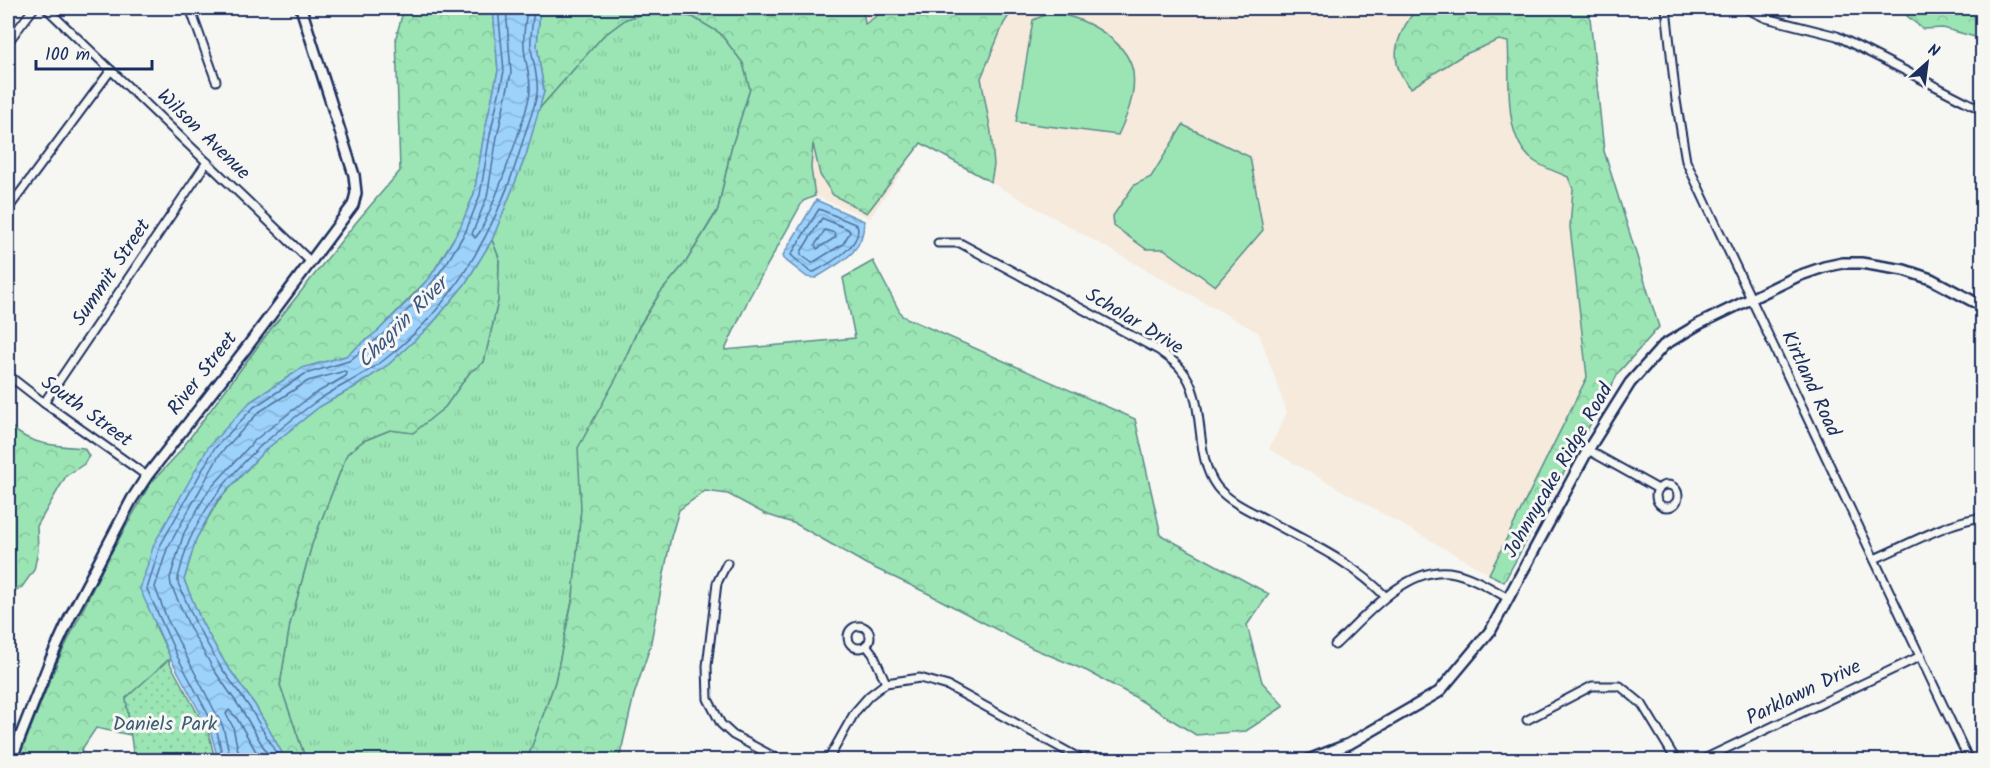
<svg xmlns="http://www.w3.org/2000/svg" width="1990" height="768" font-family="Kalam,sans-serif">
	<style>
		.built { fill: #f5eadb }
		.grass { fill: url(#grass-tufts); stroke: #5b8a89; stroke-width: 1.5 }
		.forest { fill: url(#forest-crowns); stroke: #5b8a89; stroke-width: 1.5 }
		.park { fill: url(#park-dots); stroke: #5b8a89; stroke-width: 1.5 }
		.garden { fill: #9be5b4; stroke: #5b8a89; stroke-width: 1.5 }
		.water { fill: url(#water-waves); stroke: #6891bc; stroke-width: 1.5 }
		.lines { fill: none; stroke-linecap: round; stroke-linejoin: round }
		.shore { stroke: #4f709d; stroke-width: 1.5 }
		.minor-casing { stroke: #1b2f5e; stroke-width: 11 }
		.secondary-casing { stroke: #1b2f5e; stroke-width: 14 }
		.minor { stroke: #f6f6f2; stroke-width: 7 }
		.secondary { stroke: #f6f6f2; stroke-width: 9 }
		.labels { text-anchor: middle; dominant-baseline: central; stroke-width: 6; stroke-linejoin: round; paint-order: stroke }
		.street-label { font-size: 20px; fill: #1b2f5e; stroke: #f6f6f2 }
		.park-label { font-size: 20px; fill: #3b5c74; stroke: #f6f6f2 }
		.water-label { font-size: 21px; font-style: italic; fill: #3b5885; stroke: #f6f6f2 }
	</style>
	<defs>
		<pattern id="grass-tufts" width="24" height="20" patternUnits="userSpaceOnUse" patternTransform="scale(1.5)"><rect width="24" height="20" fill="#9be5b4"/><path d="M3 7l-1-3M5 7V3M7 7l1-3M15 17l-1-3M17 17v-4M19 17l1-3" fill="none" stroke="#85c59d"/></pattern>
		<pattern id="forest-crowns" width="20" height="18" patternUnits="userSpaceOnUse" patternTransform="scale(1.5)"><rect width="20" height="18" fill="#9be5b4"/><path d="M2 6a3 3 0 1 1 6 0M12 15a3 3 0 1 1 6 0" fill="none" stroke="#85c59d"/></pattern>
		<pattern id="park-dots" width="8" height="8" patternUnits="userSpaceOnUse" patternTransform="scale(1.5)"><rect width="8" height="8" fill="#9be5b4"/><path d="M2 2h.1M6 6h.1" fill="none" stroke="#85c59d" stroke-width="1.8" stroke-linecap="round"/></pattern>
		<pattern id="water-waves" width="16" height="10" patternUnits="userSpaceOnUse" patternTransform="scale(1.5)"><rect width="16" height="10" fill="#9cd2fb"/><path d="M0 5q4-4 8 0t8 0" fill="none" stroke="#86b5da"/></pattern>
	</defs>
	<rect width="100%" height="100%" fill="#f6f6f2"/>
	<filter id="ink" filterUnits="userSpaceOnUse"><feTurbulence type="fractalNoise" baseFrequency=".0167" numOctaves="2"/><feDisplacementMap in="SourceGraphic" scale="12" xChannelSelector="R" yChannelSelector="G"/><feConvolveMatrix kernelMatrix="1 2 1 2 8 2 1 2 1" color-interpolation-filters="sRGB"/></filter>
	<g filter="url(#ink)">
		<polygon class="built" points="790,8 1589,8 1604,151 1659,327 1619,372 1504,582 1269,449 1287,412 1259,333 921,143 870,218 815,196 788,207"/>
		<polygon class="grass" points="652,11 693,17 720,33 743,63 750,89 731,149 718,209 686,262 660,293 639,326 617,377 579,448 581,509 573,597 555,682 527,760 306,760 280,685 290,624 312,544 347,454 363,441 390,430 413,432 445,407 470,372 484,362 498,301 499,258 492,240 526,155 538,110 602,37 626,19"/>
		<g class="forest">
			<polygon points="404,8 493,8 498,71 484,134 474,194 460,228 430,277 379,330 346,356 302,368 250,402 155,625 171,659 126,698 131,735 96,728 82,749 80,760 18,760 57,663 105,564 150,484 177,455 267,334 358,220 400,171 396,37"/>
			<polygon points="540,8 863,8 865,24 888,8 1014,8 1004,23 981,78 991,132 994,165 991,182 921,143 867,213 833,195 820,175 813,144 811,168 815,196 803,201 749,298 725,350 855,338 843,278 873,261 902,316 1135,419 1161,535 1269,594 1247,625 1262,682 1284,706 1246,731 1196,735 1135,697 1087,671 1032,648 927,593 866,564 796,524 765,514 728,494 705,491 679,510 671,537 650,647 634,695 619,760 527,760 555,682 573,597 581,509 578,448 617,377 639,327 660,293 686,262 718,210 731,149 750,89 743,63 720,33 693,17 652,11 626,19 602,37 538,110 544,92 537,45"/>
			<path d="M1417 8H1589L1604 151 1659 327 1619 372 1504 582 1489 574 1587 377 1570 227 1573 189 1568 177C1557 172 1544 168 1534 161 1501 137 1511 77 1508 42L1499 40 1463 55 1411 88C1385 61 1397 34 1417 8Z"/>
			<polygon points="1909,8 1982,8 1982,39 1943,28 1923,29 1907,16"/>
			<polygon points="492,240 499,258 498,301 484,362 470,372 445,407 413,433 390,430 363,441 347,454 312,544 290,624 280,685 306,760 286,760 255,705 225,663 202,623 184,580 196,539 218,501 264,451 319,407 358,385 389,364 431,325 465,284"/>
			<path d="M8 422C23 445 58 446 84 448L89 456 84 464 66 476 37 526 38 551 34 570 22 587 8 594Z"/>
		</g>
		<polygon class="park" points="168,660 209,734 215,760 134,760 126,698"/>
		<g class="garden">
			<path d="M1049 13C1080 14 1127 39 1133 72 1136 94 1127 116 1118 135L1016 122 1033 20Z"/>
			<polygon points="1183,125 1250,157 1263,230 1215,286 1164,249 1146,249 1114,226 1113,216 1134,185 1151,177"/>
		</g>
		<g class="water">
			<polygon points="493,8 540,8 537,45 544,92 526,155 507,203 492,240 465,284 431,325 389,364 358,385 319,407 264,451 217,501 196,539 184,580 202,623 225,663 255,705 286,760 218,760 211,733 171,659 140,589 154,544 209,446 250,402 302,368 346,356 379,330 412,297 430,277 443,257 460,228 474,194 484,134 498,71"/>
			<path d="M816 200 864 221C864 254 840 262 816 278L807 277 784 259 783 255Z"/>
		</g>
		<g class="lines">
			<g class="shore">
				<path d="M506 8 511 73 497 137 487 197 472 234 475 238C486 230 529 109 530 91 531 76 524 60 524 45 523 32 526 20 527 8"/>
				<path d="M819 209 857 225C864 245 829 264 814 272L809 271 791 255Z"/>
				<polygon points="822,218 848,229 850,232 843,244 812,263 801,255 801,252"/>
				<polygon points="825,230 835,233 836,237 817,249 815,245"/>
				<polyline points="223,760 217,731 177,656 147,589 160,546 214,449 254,407 305,374 349,361 382,335 417,301 434,280 448,261 466,231 480,195 490,135 504,71 498,8"/>
				<polyline points="231,760 223,727 167,619 155,587 167,549 220,454 259,412 308,381 345,371 347,373 346,376 311,396 255,440 208,491 184,533 170,578 171,585 191,630 214,670 243,712 271,760"/>
				<polyline points="240,760 233,727 226,714 229,710 236,717 261,760"/>
				<path d="M280 760 250 708 220 666 197 626 178 583V578C182 564 185 548 192 535 218 480 266 438 314 403 336 387 362 377 384 360 456 305 500 223 524 137 528 123 535 108 537 93 539 80 533 62 531 48 530 35 533 21 534 8"/>
			</g>
			<defs>
				<g id="minor">
					<polyline points="46,8 310,261"/>
					<polyline points="190,8 216,81"/>
					<polyline points="1666,8 1676,100 1686,161 1969,760"/>
					<polyline points="1745,8 1766,18 1837,36 1982,110"/>
					<polyline points="8,42 34,8"/>
					<polyline points="8,209 111,70"/>
					<path d="M938 243H960L1160 351C1167 357 1176 362 1181 369 1208 400 1192 454 1217 487 1230 503 1253 512 1271 522 1311 544 1354 563 1386 597"/>
					<polyline points="8,375 44,403 147,476"/>
					<polyline points="44,403 207,162"/>
					<polyline points="1588,450 1658,489"/>
					<circle cx="1667" cy="496" r="11"/>
					<path d="M1874 559C1901 548 1955 518 1982 518"/>
					<polyline points="727,563 717,583 707,666 708,699 721,724 733,735 780,760"/>
					<circle cx="859" cy="637" r="11"/>
					<polyline points="866,645 873,654 886,683"/>
					<path d="M1335 645C1364 618 1405 567 1449 572 1470 575 1490 588 1508 598"/>
					<polyline points="1527,720 1592,686 1620,686 1642,704 1676,760"/>
					<polyline points="828,760 855,712 869,696 886,683 920,678 948,686 1081,759 1087,760"/>
					<polyline points="1702,760 1921,656"/>
				</g>
				<g id="secondary">
					<polyline points="11,760 50,661 71,615 132,499 147,476 244,351 353,205 356,193 354,175 301,8"/>
					<polyline points="1308,760 1349,744 1439,692 1491,630 1588,450 1630,383 1664,345 1699,324 1798,276 1824,267 1843,263 1861,263 1904,270 1931,279 1982,306"/>
				</g>
			</defs>
			<use href="#minor" class="minor-casing"/>
			<use href="#secondary" class="secondary-casing"/>
			<use href="#minor" class="minor"/>
			<use href="#secondary" class="secondary"/>
		</g>
	</g>
	<g class="labels">
		<g class="street-label">
			<text transform="translate(203 135) rotate(44)">Wilson Avenue</text>
			<text transform="translate(112 273) rotate(-56)">Summit Street</text>
			<text transform="translate(1134 322) rotate(31)">Scholar Drive</text>
			<text transform="translate(203 374) rotate(-52)">River Street</text>
			<text transform="translate(1810 384) rotate(65)">Kirtland Road</text>
			<text transform="translate(86 412) rotate(36)">South Street</text>
			<text transform="translate(1559 471) rotate(-60)">Johnnycake Ridge Road</text>
			<text transform="translate(1804 693) rotate(-26)">Parklawn Drive</text>
		</g>
		<g class="park-label">
			<text x="165" y="725">Daniels Park</text>
		</g>
		<g class="water-label">
			<text transform="translate(403 323) rotate(-45)">Chagrin River</text>
		</g>
	</g>
	<rect width="1990" height="768" fill="none" stroke="#f6f6f2" stroke-width="30"/>
	<rect x="15" y="15" width="1960" height="738" fill="none" stroke="#1b2f5e" stroke-width="2" filter="url(#ink)"/>
	<g transform="translate(1927 63) rotate(28)" stroke="#f6f6f2" stroke-width="4.5" paint-order="stroke">
	<path d="M0-4.5L10 22L0 15L-10 22Z" fill="#1b2f5e"/>
	<text y="-9" font-size="16" font-weight="bold" text-anchor="middle" fill="#1b2f5e">N</text>
	</g>
	<path d="M36 60v9h116v-9" fill="none" stroke="#1b2f5e" stroke-width="3"/>
	<text x="45" y="60" font-size="18" fill="#1b2f5e" stroke="#f6f6f2" stroke-width="4.5" paint-order="stroke">100 m</text>
</svg>
